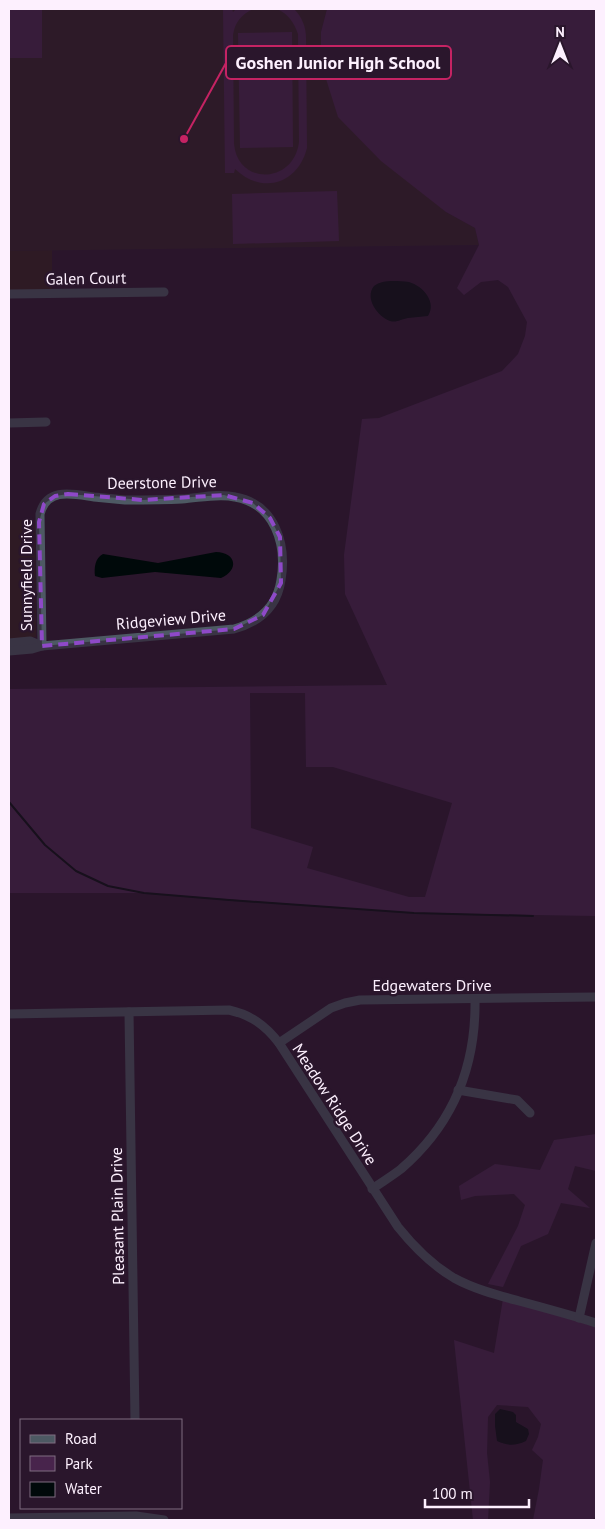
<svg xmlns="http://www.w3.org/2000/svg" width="605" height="1529" font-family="'PT Sans',sans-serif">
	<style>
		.commercial { fill: #33211c }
		.education { fill: #322025 }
		.green { fill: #48244c; fill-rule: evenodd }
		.water { fill: #00090a }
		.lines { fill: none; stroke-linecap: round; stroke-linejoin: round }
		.stream { stroke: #00090a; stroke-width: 2 }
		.minor { stroke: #4d5963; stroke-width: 9 }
		.marked { fill: none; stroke: #8e49c8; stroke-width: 4; stroke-dasharray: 10 6; stroke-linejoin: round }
		.labels { text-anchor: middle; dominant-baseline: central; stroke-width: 5; stroke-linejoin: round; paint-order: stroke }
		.street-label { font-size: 16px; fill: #fdf0fe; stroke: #2a162c }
		.leader { fill: none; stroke: #c52363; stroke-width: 2 }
		.callout-dot { fill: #c52363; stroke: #2a162c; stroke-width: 2 }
		.callout { fill: #2a162c; stroke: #c52363; stroke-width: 2 }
		.callout-label { font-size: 18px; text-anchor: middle; font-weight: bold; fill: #fdf0fe }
	</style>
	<rect width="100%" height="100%" fill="#2a162c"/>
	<g class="commercial">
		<polygon points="52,250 52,290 9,290 9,251"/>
		<polygon points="9,520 35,520 36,637 9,639"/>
	</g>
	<polygon class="education" points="9,9 327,9 321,32 446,212 475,228 479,245 9,251"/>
	<g class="green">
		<rect x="9" y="9" width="33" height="49"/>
		<path d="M223 9H232L233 12 236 9H253C241 15 235 22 233 35L234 144C238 186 294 184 299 142L298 34C294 22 288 14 277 9H294C302 17 306 27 306 38L307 148C298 184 262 195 235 169L234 173H225Z"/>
		<path d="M327 9H596V916L414 913 144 893H9V689L387 685 345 594 344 555 362 419 379 418 502 371 518 354 525 336 527 322 508 287 498 280 481 282 464 295 457 288 479 245 475 228 446 212 381 161 338 117 321 63V32ZM250 693H305L306 767H333L452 803 425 897H409L307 868 313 847 251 828Z"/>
		<polygon points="292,32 293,147 240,148 238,33"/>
		<polygon points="337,191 339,241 233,244 232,194"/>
		<polygon points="596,1134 596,1171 575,1166 568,1189 590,1208 561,1203 548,1234 521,1246 503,1287 488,1284 518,1226 525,1205 514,1194 475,1196 461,1200 459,1186 495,1164 540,1170 554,1140"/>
		<polygon points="503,1299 596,1327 596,1516 592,1520 533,1520 539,1489 543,1460 532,1450 538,1437 541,1424 528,1407 497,1405 488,1417 487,1453 490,1482 488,1520 473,1520 454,1340 494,1353"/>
	</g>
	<g class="water">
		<path d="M393 281C398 281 404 281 409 282 423 286 437 302 428 316 421 317 415 317 408 318 401 319 397 323 390 321 378 317 364 298 374 286 379 282 386 281 393 281Z"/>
		<path d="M216 552C237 553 239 570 221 578L155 572 102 578 95 576C94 568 95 558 103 554L158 563Z"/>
		<path d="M500 1409 513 1412 516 1415V1422L528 1429 529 1434 526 1441C515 1446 508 1446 497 1441L495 1426V1414Z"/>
	</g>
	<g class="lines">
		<polyline class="stream" points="9,802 45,845 76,871 108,886 144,893 229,900 414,913 533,916"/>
		<g class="minor">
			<polyline points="9,294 164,292"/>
			<polyline points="9,423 46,422"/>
			<polyline points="9,643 30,641 42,646"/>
			<path d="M9 651 32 649 42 646 234 629C259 622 277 607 281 580 287 544 275 504 235 497 218 493 199 498 182 499 163 500 144 500 125 500 114 499 104 498 94 497 73 494 47 487 40 514L42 646"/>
			<polyline points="129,1012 135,1420"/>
			<path d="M9 1014 229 1010C251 1015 265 1025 279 1043L398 1227C414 1247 432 1265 454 1278 474 1289 497 1295 519 1301 545 1308 571 1315 596 1323"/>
			<polyline points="279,1043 331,1008 345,1003 360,1000 596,997"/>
			<polyline points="458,1090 517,1100 530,1113"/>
			<path d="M372 1189C382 1182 392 1176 401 1169 452 1125 476 1067 475 1000"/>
			<polyline points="579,1318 596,1243"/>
			<polyline points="9,1518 136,1516 164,1520"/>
		</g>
	</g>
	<path d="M0 0H605V1529H0ZM68 494 143 500 224 495 253 503 270 518 280 537 281 583 263 615 234 629 42 646 39 522 44 504 55 496Z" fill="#2a162c" fill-opacity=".55" fill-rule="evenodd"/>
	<path class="marked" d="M68 494 143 500 224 495 253 503 270 518 280 537 281 583 263 615 234 629 42 646 39 522 44 504 55 496Z"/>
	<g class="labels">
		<g class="street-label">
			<text transform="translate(86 278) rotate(-1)">Galen Court</text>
			<text transform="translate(162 482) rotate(-1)">Deerstone Drive</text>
			<text transform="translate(26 575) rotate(-90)">Sunnyfield Drive</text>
			<text transform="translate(171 619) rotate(-5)">Ridgeview Drive</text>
			<text x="432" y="985">Edgewaters Drive</text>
			<text transform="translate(335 1104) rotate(57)">Meadow Ridge Drive</text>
			<text transform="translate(117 1216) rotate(-91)">Pleasant Plain Drive</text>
		</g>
	</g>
	<path class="leader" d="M184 139L226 63"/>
	<circle class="callout-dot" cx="184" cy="139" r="5"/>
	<rect class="callout" x="226" y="46" width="225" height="33" rx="5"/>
	<g class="callout-label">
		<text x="338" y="69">Goshen Junior High School</text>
	</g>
	<rect width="605" height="1529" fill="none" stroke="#fdf0fe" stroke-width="20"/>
	<rect x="20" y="1419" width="162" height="90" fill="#2a162c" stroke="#7e6d80"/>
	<rect x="30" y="1435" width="25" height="8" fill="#4d5963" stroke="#7e6d80"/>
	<text x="65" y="1444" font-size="15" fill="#fdf0fe">Road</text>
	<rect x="30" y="1456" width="25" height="15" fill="#48244c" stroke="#7e6d80"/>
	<text x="65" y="1469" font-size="15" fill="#fdf0fe">Park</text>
	<rect x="30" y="1482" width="25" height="15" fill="#00090a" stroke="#7e6d80"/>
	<text x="65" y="1494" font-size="15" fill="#fdf0fe">Water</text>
	<g transform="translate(560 45)" stroke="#2a162c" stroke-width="4" paint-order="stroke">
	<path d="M0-4L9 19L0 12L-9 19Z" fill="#fdf0fe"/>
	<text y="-8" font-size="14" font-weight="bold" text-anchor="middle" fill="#fdf0fe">N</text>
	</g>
	<path d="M425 1499v8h104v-8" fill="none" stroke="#fdf0fe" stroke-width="2.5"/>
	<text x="432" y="1499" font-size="15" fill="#fdf0fe" stroke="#2a162c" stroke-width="4" paint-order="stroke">100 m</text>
</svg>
